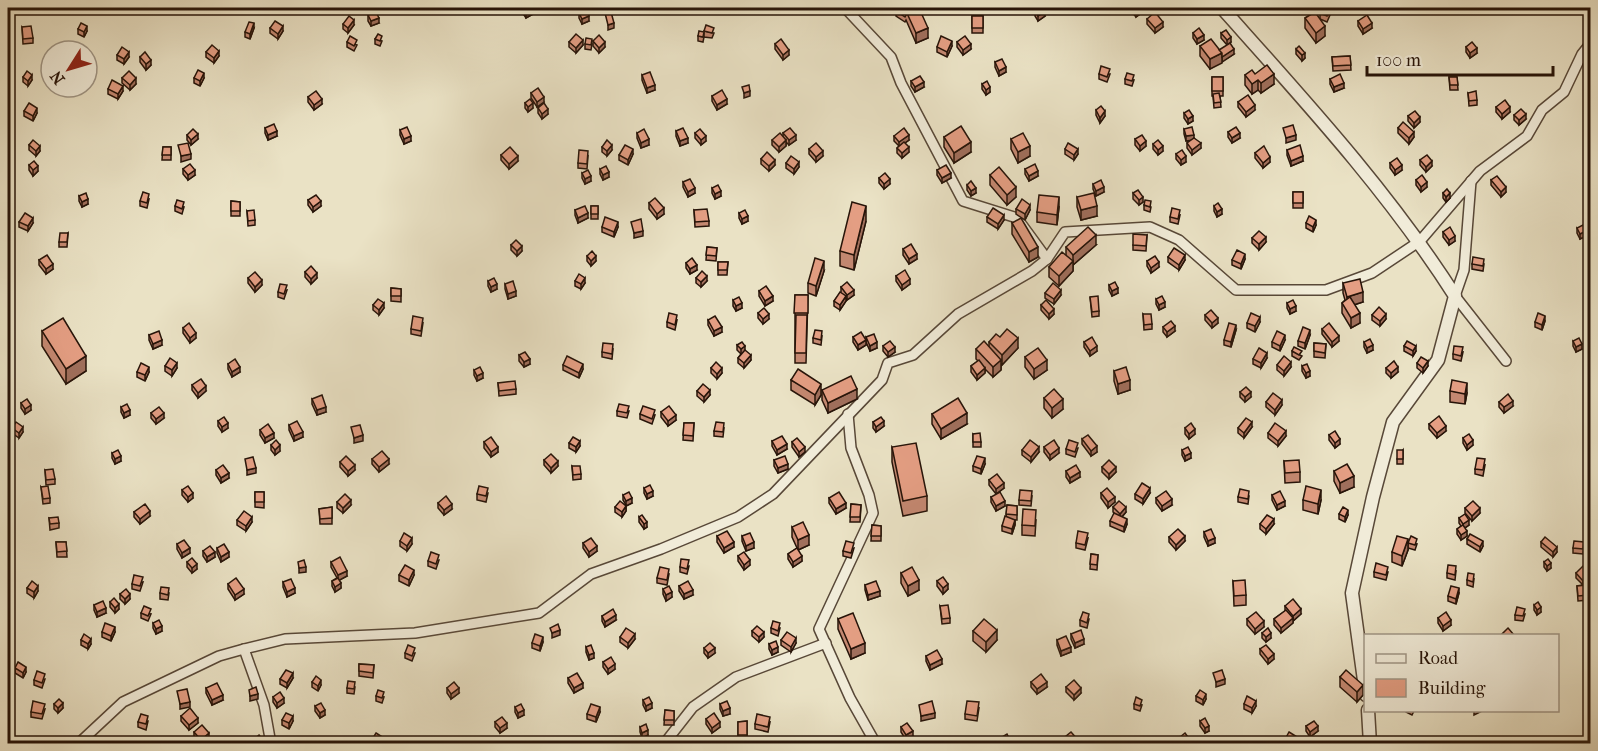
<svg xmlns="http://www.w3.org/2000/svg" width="1598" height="751" font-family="'IM FELL French Canon',serif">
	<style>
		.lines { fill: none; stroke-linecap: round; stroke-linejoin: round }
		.minor-casing { stroke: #584838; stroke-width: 12 }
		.tertiary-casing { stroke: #584838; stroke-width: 15 }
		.minor { stroke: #f1ecd9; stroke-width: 9 }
		.tertiary { stroke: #f1ecd9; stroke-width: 12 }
		.wall { fill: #c48871; stroke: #271409; stroke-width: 1.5 }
		.shaded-wall { fill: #a06f5c; stroke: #271409; stroke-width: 1.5 }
		.building { fill: #e49e83; stroke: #271409; stroke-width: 1.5 }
	</style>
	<rect width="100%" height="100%" fill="#eae2c5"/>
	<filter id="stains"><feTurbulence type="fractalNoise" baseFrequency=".00333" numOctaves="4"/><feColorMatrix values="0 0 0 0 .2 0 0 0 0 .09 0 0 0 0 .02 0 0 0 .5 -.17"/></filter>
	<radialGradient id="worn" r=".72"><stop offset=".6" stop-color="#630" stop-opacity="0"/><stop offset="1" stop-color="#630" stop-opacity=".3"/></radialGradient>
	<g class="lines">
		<defs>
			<g id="minor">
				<polyline points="845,8 891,57 901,83 963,201 1017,218 1047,259"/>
				<polyline points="1471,181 1464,270 1455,296 1506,361"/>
				<polyline points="848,414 851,448 869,495 873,513 819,629 850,698 876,744"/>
				<polyline points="244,649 264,705 271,744"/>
				<polyline points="78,744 123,702 219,656 244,649 285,639 415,633 539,613 591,574 661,549 738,517 773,494 882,380 888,363 913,355 958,314 1032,271 1047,259 1065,232 1150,227 1179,240 1236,290 1326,290 1372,273 1420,241 1480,171 1527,136 1542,110 1564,92 1582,54 1590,44"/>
				<polyline points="664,744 693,707 736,677 826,643"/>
			</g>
			<g id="tertiary">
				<path d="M1222 8C1304 100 1388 191 1455 296L1438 360 1393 422 1373 497 1352 593 1366 695"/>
				<polyline points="1368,710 1370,744"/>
			</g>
		</defs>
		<use href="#minor" class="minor-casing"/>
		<use href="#tertiary" class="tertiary-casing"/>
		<use href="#minor" class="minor"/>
		<use href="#tertiary" class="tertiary"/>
	</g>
	<g class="wall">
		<polygon points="520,8 533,8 533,14 526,18 520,9"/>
		<polygon points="543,8 553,8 548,12"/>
		<polygon points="1130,8 1144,8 1144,11 1136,17 1130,10"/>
		<polygon points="1309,8 1320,8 1320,13 1330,15 1327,22 1320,19 1320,13 1317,15 1325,36 1316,43 1305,28 1305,18 1312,14 1309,10"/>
		<polygon points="910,9 928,38 916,43 906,20 905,22 896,16 896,11"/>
		<polygon points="1035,11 1045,16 1038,21 1035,16"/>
		<polygon points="579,13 589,21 582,24 579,18"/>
		<polygon points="368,15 379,23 371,26 368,21"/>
		<rect x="972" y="16" width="11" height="17"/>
		<polygon points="1147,19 1163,27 1155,33 1147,24"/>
		<polygon points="1358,21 1372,28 1363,34 1358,26"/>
		<polygon points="343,24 354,25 348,33 343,29"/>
		<polygon points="22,27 33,38 33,43 23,44"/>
		<polygon points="254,28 250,39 245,37 245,32"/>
		<polygon points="270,28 283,31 278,39 270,33"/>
		<polygon points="78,29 87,31 84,37 78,34"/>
		<polygon points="704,31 714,33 712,38 704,37"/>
		<polygon points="1193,33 1204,40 1197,44 1193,38"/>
		<polygon points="1221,33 1231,42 1227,45 1221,38"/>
		<polygon points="698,36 704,37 703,42 698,41"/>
		<polygon points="375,39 382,41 380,46 375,44"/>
		<polygon points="593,41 605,47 599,53 593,46"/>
		<polygon points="347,42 357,45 354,51 347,47"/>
		<polygon points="569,42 583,45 576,53 569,47"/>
		<polygon points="957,42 971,49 963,55 957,47"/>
		<polygon points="585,44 592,44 591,50 585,49"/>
		<polygon points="775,44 789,55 783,60 775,49"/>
		<polygon points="952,46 947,57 937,52 937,47"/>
		<polygon points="1200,46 1219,50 1234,54 1210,69 1200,56"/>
		<polygon points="1466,47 1477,53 1470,58 1466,52"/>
		<polygon points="1296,49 1305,58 1302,61 1296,54"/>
		<polygon points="206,52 219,56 214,63 206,57"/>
		<polygon points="8,55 14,62 11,68 8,67"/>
		<polygon points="117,55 129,57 124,64 117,60"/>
		<polygon points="1350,56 1351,70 1333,71 1332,57"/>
		<polygon points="140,57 151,65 146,70 140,62"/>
		<polygon points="995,62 1006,72 999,76 995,67"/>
		<polygon points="1099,74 1110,74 1107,82 1099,79"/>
		<polygon points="1255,74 1274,84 1261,93 1258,90 1252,94 1245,85 1245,75"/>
		<polygon points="642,75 655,90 647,93 642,80"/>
		<polygon points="23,77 32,80 28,86 23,82"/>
		<polygon points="1212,77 1223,77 1223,96 1220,96 1221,107 1214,108 1213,96 1212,96"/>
		<polygon points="1449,77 1457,77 1458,90 1450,90"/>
		<polygon points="122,78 136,84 130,90 122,83"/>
		<polygon points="194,78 204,78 200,86 194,83"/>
		<polygon points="1125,79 1134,80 1132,86 1125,84"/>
		<polygon points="1330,79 1344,88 1334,92 1330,84"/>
		<polygon points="911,81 924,87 915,92 911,86"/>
		<polygon points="982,84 990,92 986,95 982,89"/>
		<polygon points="108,89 123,91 118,99 108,94"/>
		<polygon points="531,93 544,102 537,107 531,98"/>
		<polygon points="1468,93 1477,100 1477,105 1469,106"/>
		<polygon points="712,96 727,104 717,110 712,101"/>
		<polygon points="308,97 322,104 314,110 308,102"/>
		<polygon points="1590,98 1588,112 1585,106 1585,101"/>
		<polygon points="1238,102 1255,110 1246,117 1238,107"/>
		<polygon points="525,103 533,108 528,112 525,108"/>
		<polygon points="1496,107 1510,112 1502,119 1496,112"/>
		<polygon points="538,108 548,114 542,119 538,113"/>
		<polygon points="1096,110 1105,116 1100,123 1096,115"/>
		<polygon points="24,111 37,113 33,121 24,116"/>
		<polygon points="1184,113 1193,121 1188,124 1184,118"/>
		<polygon points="1514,115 1526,119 1519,125 1514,120"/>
		<polygon points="1408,116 1420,122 1414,128 1408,121"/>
		<polygon points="265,128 277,136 268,140 265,133"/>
		<polygon points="1398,128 1414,137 1409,144 1398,133"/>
		<polygon points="1184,129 1194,138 1201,148 1192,155 1187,148 1187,143 1190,141 1186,141 1184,134"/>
		<polygon points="400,130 411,141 404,144 400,135"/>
		<polygon points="676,131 688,143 680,146 676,136"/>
		<polygon points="1228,132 1240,138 1232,143 1228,137"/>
		<polygon points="637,133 649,145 641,148 637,138"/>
		<polygon points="695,133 706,141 701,145 695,138"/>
		<polygon points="783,133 796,140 789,145 786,142 786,146 779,152 772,145 772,140 783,137"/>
		<polygon points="187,135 198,139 191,145 187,140"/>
		<polygon points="894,136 909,140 905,143 909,152 902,158 897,153 897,148 899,146 894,141"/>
		<polygon points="944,137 971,152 954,163 944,147"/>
		<polygon points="1011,139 1030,156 1018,163 1011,149"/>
		<polygon points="1135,139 1146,146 1140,151 1135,145"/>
		<polygon points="1153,144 1163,151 1158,155 1153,149"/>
		<polygon points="29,145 40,151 36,156 29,150"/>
		<polygon points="163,147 171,147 171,160 162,160"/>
		<polygon points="602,147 612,150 607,156 602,152"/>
		<polygon points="809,149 823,156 816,162 809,154"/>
		<polygon points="1065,149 1078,154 1074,160 1065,154"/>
		<polygon points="1287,150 1303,161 1291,166 1287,155"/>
		<polygon points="1255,153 1270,162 1263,168 1255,158"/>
		<polygon points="633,154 628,165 619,160 619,155"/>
		<polygon points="1176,154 1186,162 1181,165 1176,159"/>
		<polygon points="501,155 518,161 509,169 501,160"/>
		<polygon points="588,156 587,169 578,168 578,163"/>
		<polygon points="761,159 775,165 769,171 761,164"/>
		<polygon points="1420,160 1432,166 1426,172 1420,165"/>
		<polygon points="786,163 799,167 794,174 786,168"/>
		<polygon points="1390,163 1402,170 1395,175 1390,168"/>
		<polygon points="29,165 38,171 33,176 29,170"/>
		<polygon points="183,169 195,175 188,180 183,174"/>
		<polygon points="600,169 609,177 603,180 600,174"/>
		<polygon points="1025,169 1038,176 1029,181 1025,174"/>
		<polygon points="937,170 951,178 942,183 937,175"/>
		<polygon points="582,173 591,181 585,184 582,178"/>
		<polygon points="990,175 1016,197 1007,205 990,185"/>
		<polygon points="879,178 890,184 884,189 879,183"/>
		<polygon points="1416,180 1427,187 1421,192 1416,185"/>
		<polygon points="1491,180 1506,192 1501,197 1491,185"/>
		<polygon points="683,182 695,193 688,197 683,187"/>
		<polygon points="1093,184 1104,192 1096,196 1093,189"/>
		<polygon points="967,185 976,193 971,196 967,190"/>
		<polygon points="712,188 721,196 715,199 712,193"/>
		<rect x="1293" y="192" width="10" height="16"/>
		<polygon points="1133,193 1143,202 1139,205 1133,199"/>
		<polygon points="1443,193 1450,198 1446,202 1443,198"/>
		<polygon points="79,196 88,204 82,207 79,201"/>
		<polygon points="1077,197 1097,216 1081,220 1077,207"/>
		<polygon points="149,199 147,208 140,206 140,201"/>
		<polygon points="308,200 321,206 313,212 308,205"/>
		<polygon points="231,201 240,202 240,216 231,216"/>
		<polygon points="649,203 664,214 657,219 649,209"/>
		<polygon points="1144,205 1151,207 1150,212 1144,210"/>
		<polygon points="175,206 184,207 182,214 175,211"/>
		<rect x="591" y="206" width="7" height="13"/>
		<polygon points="1214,206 1222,214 1217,217 1214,211"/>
		<polygon points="1059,207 1057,225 1037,222 1037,212"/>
		<polygon points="1016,209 1030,210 1025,220 1016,214"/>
		<polygon points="575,210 588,218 578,223 575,215"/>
		<polygon points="694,210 709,221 709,226 695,227"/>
		<polygon points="247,211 255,220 255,225 248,226"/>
		<polygon points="739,213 748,221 742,224 739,218"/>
		<polygon points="1180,215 1178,224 1170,222 1170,217"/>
		<polygon points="987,217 1004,220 998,229 987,222"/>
		<polygon points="866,221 854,270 840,266 840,251"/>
		<polygon points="19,222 33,223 28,231 19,227"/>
		<polygon points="1012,223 1038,257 1029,262 1012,234"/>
		<polygon points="1306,223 1316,225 1313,232 1306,228"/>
		<polygon points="602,227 618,227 614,237 602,232"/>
		<polygon points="1577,228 1586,236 1580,239 1577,233"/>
		<polygon points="1443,232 1455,241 1449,245 1443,237"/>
		<polygon points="68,233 67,247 59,247 59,242"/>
		<polygon points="1147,235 1146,251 1133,250 1133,245"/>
		<polygon points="1252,238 1266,242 1259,250 1252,243"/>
		<polygon points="511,245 522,251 517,256 511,250"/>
		<polygon points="1096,245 1073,265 1073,271 1059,286 1049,277 1049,267 1066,255 1066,247"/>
		<polygon points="707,247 717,248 716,261 706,260"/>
		<polygon points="903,249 917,259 909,264 903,255"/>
		<polygon points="587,256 596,261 591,266 587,261"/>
		<polygon points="1168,257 1185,260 1179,270 1168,262"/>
		<polygon points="1245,259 1241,269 1232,265 1232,260"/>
		<polygon points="39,260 53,269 46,274 39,265"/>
		<polygon points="1147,261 1159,267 1151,273 1147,266"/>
		<polygon points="718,262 728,262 727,275 718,275"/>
		<polygon points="686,263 697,270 690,274 686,268"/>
		<polygon points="1472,264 1484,264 1483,271 1472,269"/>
		<polygon points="824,271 816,296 808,293 808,283"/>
		<polygon points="305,272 317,278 311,284 305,277"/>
		<polygon points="896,276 910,284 902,290 896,281"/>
		<polygon points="248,278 262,285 255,292 248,283"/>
		<polygon points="696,278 707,281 701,287 696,283"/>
		<polygon points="488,281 497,289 491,292 488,286"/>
		<polygon points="575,281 585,283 581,289 575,286"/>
		<polygon points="1343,283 1363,302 1354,305 1360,323 1351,328 1342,313 1342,303 1345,300 1343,293"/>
		<polygon points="505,284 516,296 508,299 505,289"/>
		<polygon points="1109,285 1118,293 1112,296 1109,290"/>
		<polygon points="841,287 854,295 847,300 846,299 846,301 840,310 834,306 834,301 841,292"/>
		<polygon points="391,288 401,289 401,302 391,301"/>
		<polygon points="287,290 284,299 278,297 278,292"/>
		<polygon points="759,291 773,301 765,306 759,296"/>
		<polygon points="1045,293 1061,295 1054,304 1045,298"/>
		<polygon points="795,295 808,295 806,363 795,363"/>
		<polygon points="1090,297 1099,311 1099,316 1092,317"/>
		<polygon points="1156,299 1165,307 1159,310 1156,304"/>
		<polygon points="733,300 742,308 736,311 733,306"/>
		<polygon points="1287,303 1296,311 1290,314 1287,308"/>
		<polygon points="373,305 384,308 379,315 373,310"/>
		<polygon points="1041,305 1054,314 1049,319 1041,310"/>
		<polygon points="758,313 769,319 763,324 758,318"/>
		<polygon points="1143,314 1152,324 1152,329 1144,330"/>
		<polygon points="1205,315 1218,323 1212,328 1205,320"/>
		<polygon points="1372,315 1386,319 1380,326 1372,320"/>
		<polygon points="677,320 675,330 667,327 667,322"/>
		<polygon points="708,320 722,332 714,336 708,325"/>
		<polygon points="1545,321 1542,330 1535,327 1535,322"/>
		<polygon points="1260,322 1255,332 1247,328 1247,323"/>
		<polygon points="423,323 421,336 411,334 411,329"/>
		<polygon points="1163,327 1175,331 1167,337 1163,332"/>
		<polygon points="183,328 196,338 190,343 183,333"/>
		<polygon points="1322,329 1339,341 1332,347 1322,334"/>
		<polygon points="1236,330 1231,347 1224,345 1224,340"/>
		<polygon points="42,331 86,371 66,384 42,346"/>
		<polygon points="149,335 162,345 153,349 149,340"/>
		<polygon points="1310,335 1305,349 1298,346 1298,341"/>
		<polygon points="822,336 821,345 813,343 813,338"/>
		<polygon points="853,337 866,345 858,350 853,342"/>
		<polygon points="866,337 877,348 870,351 866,342"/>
		<polygon points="1000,337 1018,348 1002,365 1001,364 1001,370 993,377 985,369 985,373 977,380 971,372 971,366 978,361 976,359 976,349 989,347 989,342"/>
		<polygon points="1285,340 1280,351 1272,347 1272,342"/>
		<polygon points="1573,341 1582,349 1576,352 1573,346"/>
		<polygon points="1084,342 1097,351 1090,356 1084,347"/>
		<polygon points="1364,342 1373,350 1367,353 1364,347"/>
		<polygon points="1314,343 1326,344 1325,358 1314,357"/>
		<polygon points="737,345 745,351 751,360 744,368 738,363 738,358 741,354 737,350"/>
		<polygon points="883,346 895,352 888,357 883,351"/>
		<polygon points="1404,346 1416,351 1413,356 1404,351"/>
		<polygon points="613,349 612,359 602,357 602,352"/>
		<polygon points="1292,351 1302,356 1299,360 1292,356"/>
		<polygon points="1463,352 1461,361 1453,359 1453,354"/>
		<polygon points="519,355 530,364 524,367 519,361"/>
		<polygon points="1025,357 1047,370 1034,379 1025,367"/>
		<polygon points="1267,358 1261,368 1253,364 1253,359"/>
		<polygon points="1417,363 1428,366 1423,373 1417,368"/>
		<polygon points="228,364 240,372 232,377 228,369"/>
		<polygon points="563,365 583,369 579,378 563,370"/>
		<polygon points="1277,365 1291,367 1284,376 1277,370"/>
		<polygon points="165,366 177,368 172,376 165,371"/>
		<polygon points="1302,366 1310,376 1306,378 1302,371"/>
		<polygon points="711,368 722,373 717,379 711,373"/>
		<polygon points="1386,368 1398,372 1391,378 1386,373"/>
		<polygon points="474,370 483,378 477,381 474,375"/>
		<polygon points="1114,371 1130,390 1118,394 1114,381"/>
		<polygon points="137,372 149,372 145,381 137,377"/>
		<polygon points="791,380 821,395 815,405 791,390"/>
		<polygon points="498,383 516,389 516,394 499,396"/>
		<polygon points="192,385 206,391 198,398 192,390"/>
		<polygon points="822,390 857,399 828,413 822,400"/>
		<polygon points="697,391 710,395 704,402 697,396"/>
		<polygon points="1450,391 1467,393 1465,404 1450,402"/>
		<polygon points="1240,392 1251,397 1245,402 1240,397"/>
		<polygon points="1044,398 1063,409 1052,418 1044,408"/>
		<polygon points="312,399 326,412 317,415 312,404"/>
		<polygon points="1266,402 1282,405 1275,415 1266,407"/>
		<polygon points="1499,402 1513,406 1504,413 1499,407"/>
		<polygon points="21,403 31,410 25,414 21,408"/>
		<polygon points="121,407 130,415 124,418 121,412"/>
		<polygon points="617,411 629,411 627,418 617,416"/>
		<polygon points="661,412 676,420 668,426 661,417"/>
		<polygon points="151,413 164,418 156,424 151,418"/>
		<polygon points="640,414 655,415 652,424 640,419"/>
		<polygon points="932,414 967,424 941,439 932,424"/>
		<polygon points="218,421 228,428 222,432 218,426"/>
		<polygon points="873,422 884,426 876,432 873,428"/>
		<polygon points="684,423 694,423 693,441 683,440"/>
		<polygon points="1429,424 1446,431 1437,438 1429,429"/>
		<polygon points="289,425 303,437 294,441 289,430"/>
		<polygon points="1252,427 1244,438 1238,433 1238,428"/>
		<polygon points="12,428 23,432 19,438 12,433"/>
		<polygon points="724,428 723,437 714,436 714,431"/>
		<polygon points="1185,428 1195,434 1189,439 1185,434"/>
		<polygon points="260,430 274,438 265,443 260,435"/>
		<polygon points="1268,433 1286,436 1278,446 1268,438"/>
		<polygon points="973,434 981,442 981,447 973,447"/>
		<polygon points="1329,435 1340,444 1335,448 1329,440"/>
		<polygon points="1463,438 1473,445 1467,450 1463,443"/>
		<polygon points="1082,439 1097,452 1091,456 1082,444"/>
		<polygon points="772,441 787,449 777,455 772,446"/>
		<polygon points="484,442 498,452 491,457 484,448"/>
		<polygon points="792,442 805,452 799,457 792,447"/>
		<polygon points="569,443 580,446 576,452 569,448"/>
		<polygon points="271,445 280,451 275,455 271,450"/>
		<polygon points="892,447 927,496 927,511 903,516 892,462"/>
		<polygon points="1044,447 1059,453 1050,460 1044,452"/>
		<polygon points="1078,448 1075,457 1066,454 1066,449"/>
		<polygon points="1022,450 1039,452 1031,462 1022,455"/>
		<polygon points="1182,450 1191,458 1185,461 1182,455"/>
		<polygon points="1403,450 1403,464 1397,464 1397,459"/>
		<polygon points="112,453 121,461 115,464 112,458"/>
		<polygon points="372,459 389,464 379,472 372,464"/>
		<polygon points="544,460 558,466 551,473 544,465"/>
		<polygon points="774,460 788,469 778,473 774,466"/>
		<polygon points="1284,461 1300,472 1300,482 1285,483"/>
		<polygon points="340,462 355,470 348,476 340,467"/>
		<polygon points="985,464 981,474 973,471 973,466"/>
		<polygon points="1485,465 1483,476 1475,474 1475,469"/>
		<polygon points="572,466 581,474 581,479 573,480"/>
		<polygon points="1102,467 1116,472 1109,479 1102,472"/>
		<polygon points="45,470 55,479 55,484 46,485"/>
		<polygon points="216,470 229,478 221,483 216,475"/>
		<polygon points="1066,471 1080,477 1070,483 1066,477"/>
		<polygon points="1334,471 1354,487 1340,493 1334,481"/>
		<polygon points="989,480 1004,488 996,494 989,485"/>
		<polygon points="41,487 50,498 50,503 43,504"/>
		<polygon points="644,488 653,496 647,499 644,493"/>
		<polygon points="182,490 193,498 188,502 182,495"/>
		<polygon points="255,492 264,492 264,508 255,507"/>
		<polygon points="488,493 486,502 477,500 477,494"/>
		<polygon points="1101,493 1115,502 1108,508 1101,498"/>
		<polygon points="1150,493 1143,504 1135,499 1135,494"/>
		<polygon points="623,495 632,503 626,506 626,511 622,517 615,512 615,507 626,505 623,500"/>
		<polygon points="1272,495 1285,506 1277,510 1272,500"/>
		<polygon points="1032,496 1031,506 1019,505 1019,500"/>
		<polygon points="1249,496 1248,504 1238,502 1238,497"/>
		<polygon points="991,497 1005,506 996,511 991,502"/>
		<polygon points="829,498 846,508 836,514 829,503"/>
		<polygon points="1156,498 1172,505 1162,511 1156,503"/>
		<polygon points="1303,500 1321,500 1318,514 1303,510"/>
		<polygon points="337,502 351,505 343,513 337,508"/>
		<polygon points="438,503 452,509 444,515 438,508"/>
		<polygon points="851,504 861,505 860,522 850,522"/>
		<polygon points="1007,505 1017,506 1017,520 1015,520 1015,525 1012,534 1002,531 1002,526 1006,517"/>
		<polygon points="332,507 332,524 320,524 319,509"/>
		<polygon points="1113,507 1126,512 1122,517 1127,524 1124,532 1110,526 1110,521 1115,514 1113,512"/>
		<polygon points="1465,508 1480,513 1472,521 1465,513"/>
		<polygon points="134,512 150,516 140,524 134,517"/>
		<polygon points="1339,514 1348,515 1345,522 1339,519"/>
		<polygon points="639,517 647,527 644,529 639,522"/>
		<polygon points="49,518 59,523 59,528 50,530"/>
		<polygon points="1459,518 1469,525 1465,528 1467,536 1461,540 1457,534 1457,529 1461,526 1459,523"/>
		<polygon points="237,520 252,522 246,531 237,525"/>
		<polygon points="1036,520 1035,536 1022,535 1022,525"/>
		<polygon points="1260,524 1274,524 1266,534 1260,529"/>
		<polygon points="872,525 881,526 881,541 871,541"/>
		<polygon points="792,527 809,545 798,550 802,561 793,567 788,559 788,554 797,548 792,537"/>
		<polygon points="1204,532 1215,543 1208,546 1204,537"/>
		<polygon points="717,536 734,547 724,553 717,542"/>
		<polygon points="742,536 754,548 746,551 742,541"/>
		<polygon points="1169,537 1185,541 1176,550 1169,542"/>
		<polygon points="1088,538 1085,550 1076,548 1076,543"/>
		<polygon points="1467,539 1483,546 1480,552 1467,544"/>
		<polygon points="400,541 412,544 407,551 400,546"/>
		<polygon points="56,542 66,542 67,557 57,557"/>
		<polygon points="1541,542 1557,552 1553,557 1541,547"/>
		<polygon points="583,543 597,551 589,557 583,548"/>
		<polygon points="1408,543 1417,544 1415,550 1408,548"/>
		<polygon points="177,544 190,553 182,558 177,549"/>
		<polygon points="1584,547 1583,554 1573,553 1573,548"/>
		<polygon points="217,548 229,557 221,562 217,553"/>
		<polygon points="854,548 851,558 843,556 843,551"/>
		<polygon points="1408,550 1402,566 1392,562 1392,552"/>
		<polygon points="203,551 215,557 207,562 203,556"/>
		<polygon points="1091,554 1098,555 1097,570 1090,569"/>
		<polygon points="738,556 750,565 744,570 738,561"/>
		<polygon points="439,560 436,569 428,566 428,561"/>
		<polygon points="187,562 197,569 192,573 187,567"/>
		<polygon points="331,562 347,576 339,580 341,588 335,592 332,586 332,581 337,578 331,567"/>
		<polygon points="1544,562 1551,568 1547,571 1544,567"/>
		<polygon points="689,566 687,574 680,572 680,567"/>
		<polygon points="1456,571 1455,580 1447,578 1447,573"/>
		<polygon points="1374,572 1388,572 1386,580 1374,577"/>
		<polygon points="901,573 919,590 908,596 901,583"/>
		<polygon points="1576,573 1590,579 1584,585 1589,595 1589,600 1578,601 1577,586 1583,585 1576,578"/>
		<polygon points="669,574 667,585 657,583 657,578"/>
		<polygon points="399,575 414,575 409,586 399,581"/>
		<polygon points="1474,579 1473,587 1467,585 1467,580"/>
		<polygon points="937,581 948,589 943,594 937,586"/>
		<polygon points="1233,581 1246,595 1246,605 1234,606"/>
		<polygon points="143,582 140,591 132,589 132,584"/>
		<polygon points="283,582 295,593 287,597 283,587"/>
		<polygon points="228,584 244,594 235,600 228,589"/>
		<polygon points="865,585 880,596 868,600 865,590"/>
		<polygon points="679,586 693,595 684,599 679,591"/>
		<polygon points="27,588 38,591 34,598 27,593"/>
		<polygon points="663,589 672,597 666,601 663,594"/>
		<polygon points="160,593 169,593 168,600 160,599"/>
		<polygon points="1459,593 1456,604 1448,601 1448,596"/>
		<polygon points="120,594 130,599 125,604 120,599"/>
		<polygon points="110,602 119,609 115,613 110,607"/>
		<polygon points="94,605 106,613 97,617 94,610"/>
		<polygon points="1534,605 1541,612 1537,615 1534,610"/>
		<polygon points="940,606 950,618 950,623 942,624"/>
		<polygon points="1285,606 1301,614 1293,621 1293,620 1293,623 1281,633 1274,625 1274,619 1285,611"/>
		<polygon points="141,613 151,614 148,621 141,618"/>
		<polygon points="1525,614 1523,621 1515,620 1515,615"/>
		<polygon points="602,616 616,620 605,627 602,621"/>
		<polygon points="1438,618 1451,625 1443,631 1438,623"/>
		<polygon points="838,619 865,653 851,659 838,629"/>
		<polygon points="1089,619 1087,628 1080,626 1080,620"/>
		<polygon points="1247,619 1264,627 1255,634 1247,625"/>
		<polygon points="153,623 162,631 156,634 153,628"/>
		<polygon points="771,628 780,628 778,636 771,633"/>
		<polygon points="752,631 764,637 759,642 752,636"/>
		<polygon points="973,631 997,640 986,652 973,641"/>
		<polygon points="102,632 115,632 111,641 102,637"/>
		<polygon points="1262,633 1271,638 1266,642 1262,638"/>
		<polygon points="1071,634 1084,644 1075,648 1071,639"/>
		<polygon points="620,637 635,639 628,648 620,642"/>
		<polygon points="81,640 91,644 88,649 81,645"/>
		<polygon points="781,640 796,643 791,652 781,645"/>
		<polygon points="1057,640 1071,652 1061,656 1057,645"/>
		<polygon points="543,642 540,651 532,648 532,643"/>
		<polygon points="769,644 778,652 772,655 769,649"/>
		<polygon points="586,647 594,658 589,660 586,652"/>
		<polygon points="704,648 715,653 708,658 704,653"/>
		<polygon points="1260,649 1274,659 1268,664 1260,654"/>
		<polygon points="405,653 415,653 412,661 405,658"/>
		<polygon points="926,656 942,664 930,670 926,661"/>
		<polygon points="603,662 615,669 608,674 603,667"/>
		<polygon points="359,664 374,665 373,678 359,676"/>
		<polygon points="15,668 26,672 23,678 15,673"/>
		<polygon points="1340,677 1363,695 1357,702 1340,687"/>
		<polygon points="293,678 287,688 280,684 280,679"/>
		<polygon points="568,678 583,688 574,693 568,683"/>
		<polygon points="45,679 42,688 34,685 34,680"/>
		<polygon points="312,682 321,685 318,691 312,687"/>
		<polygon points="1031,682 1047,687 1037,694 1031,687"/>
		<polygon points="355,687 354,694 347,693 347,688"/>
		<polygon points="1066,687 1081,693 1074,700 1066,692"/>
		<polygon points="206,688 223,700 212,705 206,693"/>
		<polygon points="447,688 459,693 451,699 447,693"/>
		<polygon points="376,696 384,697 382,703 376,701"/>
		<polygon points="1196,696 1206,699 1203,705 1196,701"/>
		<polygon points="273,697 284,703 277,708 273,702"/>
		<polygon points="643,700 652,708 646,711 643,705"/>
		<polygon points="54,704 63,708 58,713 54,709"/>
		<polygon points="720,704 730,714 723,716 720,709"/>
		<polygon points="1134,704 1142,705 1140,711 1134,709"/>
		<polygon points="1244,704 1256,706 1252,713 1244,709"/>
		<polygon points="315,706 325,715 320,718 315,711"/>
		<polygon points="515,707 524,715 518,718 515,712"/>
		<polygon points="979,708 977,721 965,719 965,714"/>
		<polygon points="45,709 42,719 31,717 31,712"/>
		<polygon points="665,710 674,711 674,725 664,725"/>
		<polygon points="1406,711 1414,711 1412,715 1406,712"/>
		<polygon points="600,712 596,722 587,719 587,714"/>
		<polygon points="181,716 198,723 189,730 181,721"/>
		<polygon points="706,719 720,727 712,733 706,724"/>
		<polygon points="282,720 293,721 289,729 282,725"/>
		<polygon points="148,721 146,730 138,727 138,722"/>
		<polygon points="747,721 747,740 738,740 738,722"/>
		<polygon points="1200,721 1209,731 1205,733 1200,726"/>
		<polygon points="495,722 507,728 500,733 495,727"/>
		<polygon points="770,722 768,732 755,729 755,724"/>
		<polygon points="1590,724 1590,736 1589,737 1585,732 1585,727"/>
		<polygon points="1306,726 1318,731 1310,737 1306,731"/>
		<polygon points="640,727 648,735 642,738 640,732"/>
		<polygon points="901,727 913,736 906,740 901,732"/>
		<polygon points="194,732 209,738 203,744 199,744 194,737"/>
		<polygon points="1065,737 1078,744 1066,744 1065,742"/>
		<polygon points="1180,737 1193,744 1181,744 1180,742"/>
	</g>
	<g class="shaded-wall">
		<polygon points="548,8 553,8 548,12"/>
		<polygon points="1142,8 1144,8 1144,11 1136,17 1136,12"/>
		<polygon points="1320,8 1320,13 1314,17 1314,12"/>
		<polygon points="533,9 533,14 526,18 526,13"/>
		<polygon points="1045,11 1045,16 1038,21 1038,16"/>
		<polygon points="589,16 589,21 582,24 582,19"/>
		<polygon points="379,18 379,23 371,26 371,21"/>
		<polygon points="354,20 354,25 348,33 348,28"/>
		<polygon points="1163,22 1163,27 1155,33 1155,28"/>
		<polygon points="254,23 254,28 250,39 250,34"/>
		<polygon points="614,23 614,28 608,30 608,25"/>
		<polygon points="1372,23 1372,28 1363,34 1363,29"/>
		<polygon points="87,26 87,31 84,37 84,32"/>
		<polygon points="283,26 283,31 278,39 278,34"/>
		<polygon points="1325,26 1325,36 1316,43 1316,33"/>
		<polygon points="928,28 928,38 916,43 916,33"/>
		<polygon points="1204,35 1204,40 1197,44 1197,39"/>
		<polygon points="1231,37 1231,42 1227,45 1227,40"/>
		<polygon points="583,40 583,45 576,53 576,48"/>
		<polygon points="952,41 952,46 947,57 947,52"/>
		<polygon points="605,42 605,47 599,53 599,48"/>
		<polygon points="971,44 971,49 963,55 963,50"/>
		<polygon points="1477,48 1477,53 1470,58 1470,53"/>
		<polygon points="1234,49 1234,54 1222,62 1222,57"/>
		<polygon points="789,50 789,55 783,60 783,55"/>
		<polygon points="219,51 219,56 214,63 214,58"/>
		<polygon points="129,52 129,57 124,64 124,59"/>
		<polygon points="1222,53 1222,63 1210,69 1210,59"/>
		<polygon points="1305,53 1305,58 1302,61 1302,55"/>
		<polygon points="14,57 14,62 11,68 11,63"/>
		<polygon points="151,60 151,65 146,70 146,64"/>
		<polygon points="1006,67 1006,72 999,76 999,71"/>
		<polygon points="204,73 204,78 200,86 200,81"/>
		<polygon points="1274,74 1274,84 1261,93 1261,83"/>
		<polygon points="32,75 32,80 28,86 28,81"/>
		<polygon points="136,78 136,84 130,90 130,85"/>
		<polygon points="1258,80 1258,90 1252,94 1252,84"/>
		<polygon points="924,82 924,87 915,92 915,87"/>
		<polygon points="1344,83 1344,88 1334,92 1334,87"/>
		<polygon points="655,85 655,90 647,93 647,88"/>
		<polygon points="123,86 123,91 118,99 118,94"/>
		<polygon points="990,87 990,92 986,95 986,90"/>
		<polygon points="750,91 750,96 744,98 744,93"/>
		<polygon points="544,97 544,102 537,107 537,102"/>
		<polygon points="322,99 322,104 314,110 314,105"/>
		<polygon points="727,99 727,104 717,110 717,105"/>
		<polygon points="533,103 533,108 528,112 528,107"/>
		<polygon points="1255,105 1255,110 1246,117 1246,112"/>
		<polygon points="1590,105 1590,111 1588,112 1588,107"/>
		<polygon points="1510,107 1510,112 1502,119 1502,114"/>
		<polygon points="37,108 37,113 33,121 33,116"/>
		<polygon points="548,109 548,114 542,119 542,114"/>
		<polygon points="1105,111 1105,116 1100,123 1100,118"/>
		<polygon points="1526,114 1526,119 1519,125 1519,120"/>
		<polygon points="1193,116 1193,121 1188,124 1188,119"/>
		<polygon points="1420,117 1420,122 1414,128 1414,123"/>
		<polygon points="277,131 277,136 268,140 268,135"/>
		<polygon points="1414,132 1414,137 1409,144 1409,138"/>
		<polygon points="1240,133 1240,138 1232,143 1232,138"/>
		<polygon points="198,134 198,139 191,145 191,140"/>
		<polygon points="796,135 796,140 789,145 789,140"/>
		<polygon points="909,135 909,140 899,147 899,142"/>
		<polygon points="1194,135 1194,140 1186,141 1186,136"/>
		<polygon points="1296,135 1296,140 1286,143 1286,138"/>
		<polygon points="411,136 411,141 404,144 404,139"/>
		<polygon points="706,136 706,141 701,145 701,140"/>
		<polygon points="688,138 688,143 680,146 680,141"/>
		<polygon points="649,139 649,145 641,148 641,143"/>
		<polygon points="786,140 786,146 779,152 779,147"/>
		<polygon points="1146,141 1146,146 1140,151 1140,146"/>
		<polygon points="971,142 971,152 954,163 954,153"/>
		<polygon points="1201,143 1201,148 1192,155 1192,150"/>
		<polygon points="612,145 612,150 607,156 607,151"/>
		<polygon points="40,146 40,151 36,156 36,151"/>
		<polygon points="1030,146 1030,156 1018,163 1018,152"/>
		<polygon points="1163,146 1163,151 1158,155 1158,150"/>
		<polygon points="909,147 909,152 902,158 902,153"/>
		<polygon points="633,149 633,154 628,165 628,160"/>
		<polygon points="1078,149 1078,154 1074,160 1074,155"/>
		<polygon points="823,151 823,156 816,162 816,157"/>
		<polygon points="191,154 191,159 181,162 181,156"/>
		<polygon points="518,156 518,161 509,169 509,164"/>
		<polygon points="1186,156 1186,162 1181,165 1181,160"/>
		<polygon points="1303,156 1303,161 1291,166 1291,161"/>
		<polygon points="1270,157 1270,162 1263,168 1263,163"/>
		<polygon points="775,160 775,165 769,171 769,166"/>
		<polygon points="1432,161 1432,166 1426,172 1426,167"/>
		<polygon points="799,162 799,167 794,174 794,169"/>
		<polygon points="1402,165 1402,170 1395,175 1395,170"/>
		<polygon points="38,166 38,171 33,176 33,170"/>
		<polygon points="195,170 195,175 188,180 188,175"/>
		<polygon points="1038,171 1038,176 1029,181 1029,176"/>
		<polygon points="609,172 609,177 603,180 603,175"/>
		<polygon points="951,173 951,178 942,183 942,178"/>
		<polygon points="591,176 591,181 585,184 585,179"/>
		<polygon points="890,179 890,184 884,189 884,184"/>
		<polygon points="1427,182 1427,187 1421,192 1421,187"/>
		<polygon points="1016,187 1016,197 1007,205 1007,195"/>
		<polygon points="1104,187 1104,192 1096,196 1096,191"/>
		<polygon points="1506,187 1506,192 1501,197 1501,192"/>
		<polygon points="695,188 695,193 688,197 688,192"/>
		<polygon points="976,188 976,193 971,196 971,191"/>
		<polygon points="721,191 721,196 715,199 715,194"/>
		<polygon points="1450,193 1450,198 1446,202 1446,197"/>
		<polygon points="1059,197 1059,207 1057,225 1057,215"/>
		<polygon points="1143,197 1143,202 1139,205 1139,200"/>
		<polygon points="14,198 14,203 8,206 8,201"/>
		<polygon points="88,199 88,204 82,207 82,202"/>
		<polygon points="321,201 321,206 313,212 313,207"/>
		<polygon points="1030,205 1030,210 1025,220 1025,214"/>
		<polygon points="866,206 866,221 854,270 854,255"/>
		<polygon points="1097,206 1097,216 1081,220 1081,210"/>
		<polygon points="664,208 664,214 657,219 657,214"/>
		<polygon points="1222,209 1222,214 1217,217 1217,212"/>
		<polygon points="588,213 588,218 578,223 578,218"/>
		<polygon points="1004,215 1004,220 998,229 998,224"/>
		<polygon points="748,216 748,221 742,224 742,219"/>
		<polygon points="33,218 33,223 28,231 28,226"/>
		<polygon points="1316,220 1316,225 1313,232 1313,227"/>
		<polygon points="618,222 618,227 614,237 614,232"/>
		<polygon points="643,231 643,236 634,238 634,233"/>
		<polygon points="1586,231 1586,236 1580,239 1580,234"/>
		<polygon points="1096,235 1096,245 1073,265 1073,255"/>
		<polygon points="1455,236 1455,241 1449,245 1449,240"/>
		<polygon points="1266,237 1266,242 1259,250 1259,244"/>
		<polygon points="522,246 522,251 517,256 517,251"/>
		<polygon points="1038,247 1038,257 1029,262 1029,252"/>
		<polygon points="917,254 917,259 909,264 909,259"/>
		<polygon points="1245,254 1245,259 1241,269 1241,264"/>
		<polygon points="1185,255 1185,260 1179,270 1179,265"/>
		<polygon points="596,256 596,261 591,266 591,261"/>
		<polygon points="824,261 824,271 816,296 816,286"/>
		<polygon points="1073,261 1073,271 1059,286 1059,276"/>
		<polygon points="1159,262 1159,267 1151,273 1151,268"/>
		<polygon points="53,264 53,269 46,274 46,269"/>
		<polygon points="697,265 697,270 690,274 690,269"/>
		<polygon points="317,273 317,278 311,284 311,279"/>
		<polygon points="707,276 707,281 701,287 701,282"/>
		<polygon points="585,278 585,283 581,289 581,284"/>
		<polygon points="910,279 910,284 902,290 902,285"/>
		<polygon points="262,280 262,285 255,292 255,287"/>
		<polygon points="497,284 497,289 491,292 491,287"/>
		<polygon points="1118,288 1118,293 1112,296 1112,291"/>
		<polygon points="854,290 854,295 847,300 847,295"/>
		<polygon points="1061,290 1061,295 1054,304 1054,299"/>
		<polygon points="516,291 516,296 508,299 508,294"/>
		<polygon points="1363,292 1363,302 1347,307 1347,297"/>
		<polygon points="773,296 773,301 765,306 765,301"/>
		<polygon points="846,296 846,301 840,310 840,305"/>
		<polygon points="1165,302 1165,307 1159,310 1159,305"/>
		<polygon points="384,303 384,308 379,315 379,310"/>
		<polygon points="742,303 742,308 736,311 736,306"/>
		<polygon points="1296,306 1296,311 1290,314 1290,309"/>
		<polygon points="1054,309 1054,314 1049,319 1049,314"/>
		<polygon points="1360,313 1360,323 1351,328 1351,318"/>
		<polygon points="769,314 769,319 763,324 763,319"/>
		<polygon points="1386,314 1386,319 1380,326 1380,321"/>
		<polygon points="1545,316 1545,321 1542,330 1542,325"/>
		<polygon points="1260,317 1260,322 1255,332 1255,326"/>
		<polygon points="1218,318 1218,323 1212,328 1212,323"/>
		<polygon points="1236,325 1236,330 1231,347 1231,342"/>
		<polygon points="1175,326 1175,331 1167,337 1167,332"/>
		<polygon points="722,327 722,332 714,336 714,331"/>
		<polygon points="1310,330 1310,335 1305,349 1305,343"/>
		<polygon points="196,333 196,338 190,343 190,338"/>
		<polygon points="1285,335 1285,340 1280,351 1280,346"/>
		<polygon points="1339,336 1339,341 1332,347 1332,342"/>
		<polygon points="1018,338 1018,348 1002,365 1002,355"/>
		<polygon points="162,340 162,345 153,349 153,344"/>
		<polygon points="866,340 866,345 858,350 858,345"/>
		<polygon points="877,342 877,348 870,351 870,346"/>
		<polygon points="1582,344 1582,349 1576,352 1576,347"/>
		<polygon points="1373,345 1373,350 1367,353 1367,348"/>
		<polygon points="745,346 745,351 741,355 741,349"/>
		<polygon points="1097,346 1097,351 1090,356 1090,351"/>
		<polygon points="1416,346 1416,351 1413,356 1413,351"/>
		<polygon points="895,347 895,352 888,357 888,352"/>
		<polygon points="1267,353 1267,358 1261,368 1261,363"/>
		<polygon points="751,355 751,360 744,368 744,363"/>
		<polygon points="86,356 86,371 66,384 66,369"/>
		<polygon points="530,359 530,364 524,367 524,362"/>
		<polygon points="1001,360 1001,370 993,377 993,367"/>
		<polygon points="1047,360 1047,370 1034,379 1034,369"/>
		<polygon points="1428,361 1428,366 1423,373 1423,368"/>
		<polygon points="1291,362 1291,367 1284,376 1284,371"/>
		<polygon points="177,363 177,368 172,376 172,370"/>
		<polygon points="583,364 583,369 579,378 579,373"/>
		<polygon points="149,367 149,372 145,381 145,375"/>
		<polygon points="240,367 240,372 232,377 232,372"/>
		<polygon points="1398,367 1398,372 1391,378 1391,373"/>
		<polygon points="722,368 722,373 717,379 717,374"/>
		<polygon points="985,368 985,373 977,380 977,375"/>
		<polygon points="1310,371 1310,376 1306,378 1306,373"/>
		<polygon points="483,373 483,378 477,381 477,376"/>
		<polygon points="1130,380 1130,390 1118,394 1118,384"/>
		<polygon points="1467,383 1467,393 1465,404 1465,394"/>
		<polygon points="821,384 821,395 815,405 815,395"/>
		<polygon points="206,386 206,391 198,398 198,393"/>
		<polygon points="857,389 857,399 828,413 828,403"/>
		<polygon points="710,390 710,395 704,402 704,397"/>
		<polygon points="1251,392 1251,397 1245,402 1245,397"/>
		<polygon points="1063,399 1063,409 1052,418 1052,408"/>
		<polygon points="1282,400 1282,405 1275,415 1275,410"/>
		<polygon points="1513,401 1513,406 1504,413 1504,407"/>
		<polygon points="31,405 31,410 25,414 25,409"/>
		<polygon points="326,407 326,412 317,415 317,410"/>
		<polygon points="130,410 130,415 124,418 124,413"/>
		<polygon points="164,413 164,418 156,424 156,419"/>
		<polygon points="967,413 967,424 941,439 941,429"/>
		<polygon points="676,415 676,420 668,426 668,421"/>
		<polygon points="884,421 884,426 876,432 876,427"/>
		<polygon points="1252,422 1252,427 1244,438 1244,433"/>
		<polygon points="228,423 228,428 222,432 222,427"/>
		<polygon points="1446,426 1446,431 1437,438 1437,433"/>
		<polygon points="23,427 23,432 19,438 19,433"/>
		<polygon points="1195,429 1195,434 1189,439 1189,434"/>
		<polygon points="1286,431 1286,436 1278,446 1278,441"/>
		<polygon points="303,432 303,437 294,441 294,436"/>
		<polygon points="274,433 274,438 265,443 265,438"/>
		<polygon points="363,435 363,441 354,443 354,438"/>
		<polygon points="1340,439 1340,444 1335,448 1335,443"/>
		<polygon points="1473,440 1473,445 1467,450 1467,445"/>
		<polygon points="580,441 580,446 576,452 576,447"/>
		<polygon points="787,444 787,449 777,455 777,450"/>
		<polygon points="280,445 280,451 275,455 275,450"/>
		<polygon points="1097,446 1097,452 1091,456 1091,451"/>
		<polygon points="498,447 498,452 491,457 491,452"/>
		<polygon points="805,447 805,452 799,457 799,452"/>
		<polygon points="1039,447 1039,452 1031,462 1031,457"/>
		<polygon points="1059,448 1059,453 1050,460 1050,455"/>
		<polygon points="1191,453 1191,458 1185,461 1185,456"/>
		<polygon points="121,456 121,461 115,464 115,459"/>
		<polygon points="985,458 985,464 981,474 981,469"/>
		<polygon points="389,459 389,464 379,472 379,467"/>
		<polygon points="558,461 558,466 551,473 551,468"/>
		<polygon points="788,464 788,469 778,473 778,468"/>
		<polygon points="355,465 355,470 348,476 348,471"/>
		<polygon points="1116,467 1116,472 1109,479 1109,474"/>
		<polygon points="256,468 256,473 247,475 247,470"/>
		<polygon points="1080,472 1080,477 1070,483 1070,478"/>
		<polygon points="229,473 229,478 221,483 221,478"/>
		<polygon points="1354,476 1354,487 1340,493 1340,483"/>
		<polygon points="1004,483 1004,488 996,494 996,489"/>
		<polygon points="1150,488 1150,493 1143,504 1143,499"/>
		<polygon points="1321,490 1321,500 1318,514 1318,504"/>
		<polygon points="653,491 653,496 647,499 647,494"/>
		<polygon points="193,493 193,498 188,502 188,497"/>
		<polygon points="1115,497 1115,502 1108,508 1108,502"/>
		<polygon points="632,498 632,503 626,506 626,501"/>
		<polygon points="1172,499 1172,505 1162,511 1162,506"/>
		<polygon points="351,500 351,505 343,513 343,508"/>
		<polygon points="1005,501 1005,506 996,511 996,506"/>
		<polygon points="1285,501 1285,506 1277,510 1277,505"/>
		<polygon points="846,503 846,508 836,514 836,509"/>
		<polygon points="452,504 452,509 444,515 444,510"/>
		<polygon points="626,506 626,511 622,517 622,512"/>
		<polygon points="1126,507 1126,512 1120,519 1120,514"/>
		<polygon points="1480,508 1480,513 1472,521 1472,516"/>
		<polygon points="1348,510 1348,515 1345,522 1345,517"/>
		<polygon points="150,511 150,516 140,524 140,519"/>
		<polygon points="252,517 252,522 246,531 246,526"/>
		<polygon points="1127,519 1127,524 1124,532 1124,527"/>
		<polygon points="1274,519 1274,524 1266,534 1266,529"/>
		<polygon points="1015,520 1015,525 1012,534 1012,529"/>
		<polygon points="1469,520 1469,525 1463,529 1463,524"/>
		<polygon points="647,522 647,527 644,529 644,524"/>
		<polygon points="1467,531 1467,536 1461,540 1461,535"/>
		<polygon points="809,535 809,545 798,550 798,540"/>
		<polygon points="1185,536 1185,541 1176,550 1176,545"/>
		<polygon points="412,538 412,544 407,551 407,546"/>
		<polygon points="1215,538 1215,543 1208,546 1208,541"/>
		<polygon points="1408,539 1408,550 1402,566 1402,556"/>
		<polygon points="1483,541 1483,546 1480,552 1480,547"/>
		<polygon points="734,542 734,547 724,553 724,548"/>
		<polygon points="754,542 754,548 746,551 746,546"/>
		<polygon points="597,546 597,551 589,557 589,552"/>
		<polygon points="1557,547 1557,552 1553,557 1553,552"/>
		<polygon points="190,548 190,553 182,558 182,553"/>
		<polygon points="215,552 215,557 207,562 207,557"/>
		<polygon points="229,552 229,557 221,562 221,557"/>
		<polygon points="802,556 802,561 793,567 793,562"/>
		<polygon points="750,560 750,565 744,570 744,565"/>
		<polygon points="1551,563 1551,568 1547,571 1547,566"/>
		<polygon points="197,564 197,569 192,573 192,568"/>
		<polygon points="306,567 306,572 299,573 299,568"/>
		<polygon points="414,570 414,575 409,586 409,580"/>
		<polygon points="347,571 347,576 338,581 338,575"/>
		<polygon points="1590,574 1590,579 1583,586 1583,581"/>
		<polygon points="919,580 919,590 908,596 908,586"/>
		<polygon points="341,583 341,588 335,592 335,587"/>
		<polygon points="948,584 948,589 943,594 943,588"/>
		<polygon points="38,586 38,591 34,598 34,592"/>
		<polygon points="295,588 295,593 287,597 287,592"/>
		<polygon points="1459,588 1459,593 1456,604 1456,599"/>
		<polygon points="244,589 244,594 235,600 235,595"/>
		<polygon points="693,590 693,595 684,599 684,594"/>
		<polygon points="880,591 880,596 868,600 868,595"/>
		<polygon points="672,592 672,597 666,601 666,595"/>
		<polygon points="130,594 130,599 125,604 125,599"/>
		<polygon points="119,604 119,609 115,613 115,608"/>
		<polygon points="1541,607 1541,612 1537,615 1537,610"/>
		<polygon points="106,608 106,613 97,617 97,612"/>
		<polygon points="1301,609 1301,614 1293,621 1293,616"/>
		<polygon points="616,615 616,620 605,627 605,622"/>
		<polygon points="1293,618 1293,623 1281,633 1281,628"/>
		<polygon points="1451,620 1451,625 1443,631 1443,626"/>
		<polygon points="1264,621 1264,627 1255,634 1255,629"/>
		<polygon points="162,626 162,631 156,634 156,629"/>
		<polygon points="115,627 115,632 111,641 111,636"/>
		<polygon points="560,630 560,635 552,638 552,633"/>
		<polygon points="997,630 997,640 986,652 986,642"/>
		<polygon points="764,632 764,637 759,642 759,637"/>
		<polygon points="1271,633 1271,638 1266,642 1266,637"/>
		<polygon points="635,634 635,639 628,648 628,643"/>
		<polygon points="543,637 543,642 540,651 540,646"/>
		<polygon points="796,638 796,643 791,652 791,647"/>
		<polygon points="91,639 91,644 88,649 88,644"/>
		<polygon points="1084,639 1084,644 1075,648 1075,643"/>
		<polygon points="865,643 865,653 851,659 851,649"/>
		<polygon points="778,647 778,652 772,655 772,650"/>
		<polygon points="1071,647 1071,652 1061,656 1061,651"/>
		<polygon points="715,648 715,653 708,658 708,653"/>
		<polygon points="594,653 594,658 589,660 589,655"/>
		<polygon points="1274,654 1274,659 1268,664 1268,659"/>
		<polygon points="942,659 942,664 930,670 930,665"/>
		<polygon points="615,664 615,669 608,674 608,669"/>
		<polygon points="26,667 26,672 23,678 23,673"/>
		<polygon points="293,673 293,678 287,688 287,683"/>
		<polygon points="1225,679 1225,684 1216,687 1216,682"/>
		<polygon points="321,680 321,685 318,691 318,686"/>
		<polygon points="1047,682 1047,687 1037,694 1037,689"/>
		<polygon points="583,683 583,688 574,693 574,688"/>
		<polygon points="1363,685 1363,695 1357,702 1357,692"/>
		<polygon points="459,688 459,693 451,699 451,694"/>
		<polygon points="1081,688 1081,693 1074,700 1074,695"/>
		<polygon points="258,694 258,699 250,701 250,696"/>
		<polygon points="1206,694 1206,699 1203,705 1203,700"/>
		<polygon points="223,695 223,700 212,705 212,700"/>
		<polygon points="284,698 284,703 277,708 277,703"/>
		<polygon points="1256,701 1256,706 1252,713 1252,708"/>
		<polygon points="190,702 190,707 180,709 180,704"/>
		<polygon points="63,703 63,708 58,713 58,708"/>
		<polygon points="652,703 652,708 646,711 646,706"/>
		<polygon points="600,707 600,712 596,722 596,717"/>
		<polygon points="730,708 730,714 723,716 723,711"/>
		<polygon points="325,710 325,715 320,718 320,713"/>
		<polygon points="524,710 524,715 518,718 518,713"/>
		<polygon points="1474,711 1482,711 1474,715"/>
		<polygon points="935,713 935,718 921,721 921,716"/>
		<polygon points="293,716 293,721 289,729 289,723"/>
		<polygon points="198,718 198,723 189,730 189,725"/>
		<polygon points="720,722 720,727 712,733 712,728"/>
		<polygon points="507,723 507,728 500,733 500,728"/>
		<polygon points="1209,726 1209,731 1205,733 1205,728"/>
		<polygon points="1318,726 1318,731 1310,737 1310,732"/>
		<polygon points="648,730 648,735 642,738 642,733"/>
		<polygon points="913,731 913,736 906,740 906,735"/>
		<polygon points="209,733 209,738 203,744 201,744 201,740"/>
	</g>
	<g class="building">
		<polygon points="522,8 533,8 533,9 526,13"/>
		<polygon points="898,8 908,8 910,9 906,11 906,15 905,17 896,11"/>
		<polygon points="913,8 919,8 928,28 916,33 906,11"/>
		<polygon points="1040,8 1043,8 1045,11 1038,16 1035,11"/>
		<polygon points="1132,8 1142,8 1136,12"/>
		<polygon points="1311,8 1320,8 1314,12"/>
		<polygon points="1322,8 1330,9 1327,16 1320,13"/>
		<polygon points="585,9 589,16 582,19 579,13"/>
		<polygon points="376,12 379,18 371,21 368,15"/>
		<polygon points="611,12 614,23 608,25 605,13"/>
		<polygon points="1155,12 1163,22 1155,28 1147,19"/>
		<polygon points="1315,12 1325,26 1316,33 1305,18"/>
		<polygon points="1367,15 1372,23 1363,29 1358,21"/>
		<polygon points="349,16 354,20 348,28 343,24"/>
		<rect x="972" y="16" width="11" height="12"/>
		<polygon points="275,21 283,26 278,34 270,28"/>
		<polygon points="249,22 254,23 250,34 245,32"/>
		<polygon points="81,23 87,26 84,32 78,29"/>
		<polygon points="706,25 714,28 712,33 704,31"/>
		<polygon points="31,26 33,38 23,39 22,27"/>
		<polygon points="1199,28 1204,35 1197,39 1193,33"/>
		<polygon points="1226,30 1231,37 1227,40 1221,33"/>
		<polygon points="699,31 704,32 703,37 698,36"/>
		<polygon points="378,34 382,36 380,41 375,39"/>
		<polygon points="576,34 583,40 576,48 569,42"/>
		<polygon points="599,35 605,42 599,48 593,41"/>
		<polygon points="350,36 357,40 354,46 347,42"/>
		<polygon points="941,36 952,41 947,52 937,47"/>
		<polygon points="965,36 971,44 963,50 957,42"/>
		<polygon points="586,38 592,39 591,45 585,44"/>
		<polygon points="781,39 789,50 783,55 775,44"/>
		<polygon points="1211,39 1222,53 1210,59 1200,46"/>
		<polygon points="1472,42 1477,48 1470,53 1466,47"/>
		<polygon points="1230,43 1234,49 1222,57 1222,53 1219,50"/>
		<polygon points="212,45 219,51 214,58 206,52"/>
		<polygon points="1299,46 1305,53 1302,55 1296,49"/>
		<polygon points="122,47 129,52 124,59 117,55"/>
		<polygon points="145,52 151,60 146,64 140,57"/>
		<polygon points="8,54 14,57 11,63 8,62"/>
		<polygon points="1350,56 1351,65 1333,66 1332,57"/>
		<polygon points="1002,59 1006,67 999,71 995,62"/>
		<polygon points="1267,65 1274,74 1261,83 1258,80 1252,84 1245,75 1252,70 1255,74"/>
		<polygon points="1101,66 1110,69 1107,77 1099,74"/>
		<polygon points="198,70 204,73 200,81 194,78"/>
		<polygon points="27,71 32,75 28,81 23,77"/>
		<polygon points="129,71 136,78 130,85 122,78"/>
		<polygon points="650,72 655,85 647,88 642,75"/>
		<polygon points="1127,73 1134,75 1132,81 1125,79"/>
		<polygon points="1340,74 1344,83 1334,87 1330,79"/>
		<polygon points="920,76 924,82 915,87 911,81"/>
		<rect x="1212" y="77" width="11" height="14"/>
		<polygon points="1449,77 1457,77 1458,85 1450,85"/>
		<polygon points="112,80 123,86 118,94 108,89"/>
		<polygon points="987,81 990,87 986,90 982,84"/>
		<polygon points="749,85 750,91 744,93 742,87"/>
		<polygon points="538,88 544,97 537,102 531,93"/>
		<polygon points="722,90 727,99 717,105 712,96"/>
		<polygon points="316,91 322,99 314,105 308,97"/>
		<polygon points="1476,91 1477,100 1469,101 1468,93"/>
		<polygon points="1219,93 1221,102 1214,103 1213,94"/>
		<polygon points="1248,95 1255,105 1246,112 1238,102"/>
		<polygon points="1590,98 1590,105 1588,107 1585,101"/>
		<polygon points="530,99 533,103 528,107 525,103"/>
		<polygon points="1505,100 1510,107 1502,114 1496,107"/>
		<polygon points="29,103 37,108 33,116 24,111"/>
		<polygon points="544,103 548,109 542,114 538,108"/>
		<polygon points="1101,106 1105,111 1100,118 1096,110"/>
		<polygon points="1521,109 1526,114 1519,120 1514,115"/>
		<polygon points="1189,110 1193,116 1188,119 1184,113"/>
		<polygon points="1415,111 1420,117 1414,123 1408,116"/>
		<polygon points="1403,122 1414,132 1409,138 1398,128"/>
		<polygon points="274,124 277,131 268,135 265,128"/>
		<polygon points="1293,125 1296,135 1286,138 1283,128"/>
		<polygon points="961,126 971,142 954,153 944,137"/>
		<polygon points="407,127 411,136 404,139 400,130"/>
		<polygon points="1192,127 1194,135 1186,136 1184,129"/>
		<polygon points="1236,127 1240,133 1232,138 1228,132"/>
		<polygon points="683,128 688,138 680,141 676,131"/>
		<polygon points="790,128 796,135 789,140 783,133"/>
		<polygon points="904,128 909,135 899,142 894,136"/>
		<polygon points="193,129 198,134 191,140 187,135"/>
		<polygon points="644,129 649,139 641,143 637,133"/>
		<polygon points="700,129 706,136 701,140 695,133"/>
		<polygon points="780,133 786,140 779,147 772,140"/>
		<polygon points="1023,133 1030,146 1018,152 1011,139"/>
		<polygon points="1142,135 1146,141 1140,146 1135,139"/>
		<polygon points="1194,138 1201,143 1192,150 1187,143"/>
		<polygon points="33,140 40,146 36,151 29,145"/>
		<polygon points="607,140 612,145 607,151 602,147"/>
		<polygon points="1158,140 1163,146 1158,150 1153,144"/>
		<polygon points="904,142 909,147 902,153 897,148"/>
		<polygon points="188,143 191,154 181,156 178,145"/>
		<polygon points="816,143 823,151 816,157 809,149"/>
		<polygon points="1068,143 1078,149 1074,155 1065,149"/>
		<polygon points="625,145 633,149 628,160 619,155"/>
		<polygon points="1300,145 1303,156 1291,161 1287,150"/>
		<polygon points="1264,146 1270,157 1263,163 1255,153"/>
		<polygon points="163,147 171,147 171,155 162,155"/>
		<polygon points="510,147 518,156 509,164 501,155"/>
		<polygon points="579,150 588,151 587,164 578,163"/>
		<polygon points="1182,150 1186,156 1181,160 1176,154"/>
		<polygon points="767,152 775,160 769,166 761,159"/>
		<polygon points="1427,155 1432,161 1426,167 1420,160"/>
		<polygon points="791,156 799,162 794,169 786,163"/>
		<polygon points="1397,158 1402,165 1395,170 1390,163"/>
		<polygon points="34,161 38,166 33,170 29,165"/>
		<polygon points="190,164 195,170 188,175 183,169"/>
		<polygon points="1035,164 1038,171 1029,176 1025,169"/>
		<polygon points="946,165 951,173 942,178 937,170"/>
		<polygon points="606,166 609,172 603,175 600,169"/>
		<polygon points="999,167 1016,187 1007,195 990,175"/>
		<polygon points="588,170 591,176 585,179 582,173"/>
		<polygon points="885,173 890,179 884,184 879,178"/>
		<polygon points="1422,175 1427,182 1421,187 1416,180"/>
		<polygon points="1497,176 1506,187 1501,192 1491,180"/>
		<polygon points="690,179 695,188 688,192 683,182"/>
		<polygon points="1101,180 1104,187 1096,191 1093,184"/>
		<polygon points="971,181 976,188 971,191 967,185"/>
		<polygon points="718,185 721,191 715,194 712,188"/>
		<polygon points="1447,189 1450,193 1446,197 1443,193"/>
		<polygon points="1138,190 1143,197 1139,200 1133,193"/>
		<polygon points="11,192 14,198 8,201 8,194"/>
		<polygon points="143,192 149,194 147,203 140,201"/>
		<rect x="1293" y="192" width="10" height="11"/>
		<polygon points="86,193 88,199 82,202 79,196"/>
		<polygon points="1094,193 1097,206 1081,210 1077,197"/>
		<polygon points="316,195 321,201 313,207 308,200"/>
		<polygon points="1039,195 1059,197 1057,215 1037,212"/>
		<polygon points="655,198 664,208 657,214 649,203"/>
		<polygon points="1022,199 1030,205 1025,214 1016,209"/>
		<polygon points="177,200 184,202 182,209 175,206"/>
		<polygon points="1145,200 1151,201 1150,207 1144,205"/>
		<polygon points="231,201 240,202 240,211 231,211"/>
		<polygon points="852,202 866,206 854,255 840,251"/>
		<polygon points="1218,203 1222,209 1217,212 1214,206"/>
		<polygon points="585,206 588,213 578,218 575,210"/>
		<rect x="591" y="206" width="7" height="8"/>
		<polygon points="993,208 1004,215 998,224 987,217"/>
		<polygon points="1172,208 1180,210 1178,219 1170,217"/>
		<polygon points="707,209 709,221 695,222 694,210"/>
		<polygon points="254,210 255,220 248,221 247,211"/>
		<polygon points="745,210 748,216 742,219 739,213"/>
		<polygon points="25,213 33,218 28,226 19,222"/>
		<polygon points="1309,216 1316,220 1313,227 1306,223"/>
		<polygon points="605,217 618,222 614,232 602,227"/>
		<polygon points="1021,218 1038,247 1029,252 1012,223"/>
		<polygon points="641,219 643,231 634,233 631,222"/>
		<polygon points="1583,225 1586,231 1580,234 1577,228"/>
		<polygon points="1088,227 1096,235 1073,255 1066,247"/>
		<polygon points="1450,227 1455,236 1449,240 1443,232"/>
		<polygon points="1259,231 1266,237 1259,244 1252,238"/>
		<polygon points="60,233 68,233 67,242 59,242"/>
		<polygon points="1133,234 1147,235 1146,246 1133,245"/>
		<polygon points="516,240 522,246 517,251 511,245"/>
		<polygon points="911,244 917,254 909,259 903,249"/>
		<polygon points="707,247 717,248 716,256 706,255"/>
		<polygon points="1174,248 1185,255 1179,265 1168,257"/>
		<polygon points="1237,250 1245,254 1241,264 1232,260"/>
		<polygon points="592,251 596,256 591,261 587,256"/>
		<polygon points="1062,252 1073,261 1059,276 1049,267"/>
		<polygon points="47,255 53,264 46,269 39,260"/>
		<polygon points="1155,256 1159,262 1151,268 1147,261"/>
		<polygon points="1473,257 1484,259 1483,266 1472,264"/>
		<polygon points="692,258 697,265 690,269 686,263"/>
		<polygon points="815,258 824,261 816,286 808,283"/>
		<polygon points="718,262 728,262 727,270 718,270"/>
		<polygon points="311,266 317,273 311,279 305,272"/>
		<polygon points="905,270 910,279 902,285 896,276"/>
		<polygon points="702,271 707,276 701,282 696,278"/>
		<polygon points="255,272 262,280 255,287 248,278"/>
		<polygon points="579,274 585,278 581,284 575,281"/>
		<polygon points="494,278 497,284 491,287 488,281"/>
		<polygon points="1360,279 1363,292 1347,297 1343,283"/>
		<polygon points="513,281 516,291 508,294 505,284"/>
		<polygon points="847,282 854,290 847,295 841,287"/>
		<polygon points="1115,282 1118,288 1112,291 1109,285"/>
		<polygon points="1053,283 1061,290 1054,299 1045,293"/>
		<polygon points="280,284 287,285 284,294 278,292"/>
		<polygon points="766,286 773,296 765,301 759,291"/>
		<polygon points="391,288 401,289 401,296 391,296"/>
		<polygon points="840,292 846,296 840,305 834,301"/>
		<polygon points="795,295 808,295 808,313 794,313"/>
		<polygon points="1098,296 1099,311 1092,312 1090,297"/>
		<polygon points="1162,296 1165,302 1159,305 1156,299"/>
		<polygon points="739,297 742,303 736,306 733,300"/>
		<polygon points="1350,297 1360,313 1351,318 1342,303"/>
		<polygon points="378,299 384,303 379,310 373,305"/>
		<polygon points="1046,300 1054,309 1049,314 1041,305"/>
		<polygon points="1293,300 1296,306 1290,309 1287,303"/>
		<polygon points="1379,307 1386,314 1380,321 1372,315"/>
		<polygon points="764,308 769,314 763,319 758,313"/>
		<polygon points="1211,310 1218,318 1212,323 1205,315"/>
		<polygon points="669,313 677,315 675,325 667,322"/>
		<polygon points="1251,313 1260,317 1255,326 1247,323"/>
		<polygon points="1538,313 1545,316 1542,325 1535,322"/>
		<polygon points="1143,314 1151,314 1152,324 1144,325"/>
		<polygon points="796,315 807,315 806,353 795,353"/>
		<polygon points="413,316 423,318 421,331 411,329"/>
		<polygon points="715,316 722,327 714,331 708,320"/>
		<polygon points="63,318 86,356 66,369 42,331"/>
		<polygon points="1171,321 1175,326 1167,332 1163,327"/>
		<polygon points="189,323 196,333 190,338 183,328"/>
		<polygon points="1229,323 1236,325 1231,342 1224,340"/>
		<polygon points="1329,323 1339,336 1332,342 1322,329"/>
		<polygon points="1303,327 1310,330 1305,343 1298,341"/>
		<polygon points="1007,329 1018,338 1002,355 989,342 996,334 1000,337"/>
		<polygon points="815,330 822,331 821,340 813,338"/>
		<polygon points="159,331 162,340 153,344 149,335"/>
		<polygon points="1277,331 1285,335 1280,346 1272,342"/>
		<polygon points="861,332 866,340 858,345 853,337"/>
		<polygon points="874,334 877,342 870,346 866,337"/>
		<polygon points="1092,337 1097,346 1090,351 1084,342"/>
		<polygon points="1579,338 1582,344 1576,347 1573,341"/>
		<polygon points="1370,339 1373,345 1367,348 1364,342"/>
		<polygon points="890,341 895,347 888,352 883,346"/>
		<polygon points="984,341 1001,360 993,367 976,349"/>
		<polygon points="1407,341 1416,346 1413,351 1404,346"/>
		<polygon points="742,342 745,346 741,349 737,345"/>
		<polygon points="603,343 613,344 612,354 602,352"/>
		<polygon points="1314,343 1326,344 1325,353 1314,351"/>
		<polygon points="1454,346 1463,347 1461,356 1453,354"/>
		<polygon points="1294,347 1302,351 1299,355 1292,351"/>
		<polygon points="1038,348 1047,360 1034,369 1025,357"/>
		<polygon points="1259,348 1267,353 1261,363 1253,359"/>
		<polygon points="745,350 751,355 744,363 738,358"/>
		<rect x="1589" y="351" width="1" height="14"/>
		<polygon points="525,352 530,359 524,362 519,355"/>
		<polygon points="567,356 583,364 579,373 563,365"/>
		<polygon points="1284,356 1291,362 1284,371 1277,365"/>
		<polygon points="1421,357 1428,361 1423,368 1417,363"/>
		<polygon points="170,358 177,363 172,370 165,366"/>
		<polygon points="235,359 240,367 232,372 228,364"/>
		<polygon points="979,360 985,368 977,375 971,366"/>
		<polygon points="1394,361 1398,367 1391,373 1386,368"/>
		<polygon points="716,362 722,368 717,374 711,368"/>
		<polygon points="141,363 149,367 145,375 137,372"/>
		<polygon points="1307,364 1310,371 1306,373 1302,366"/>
		<polygon points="480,367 483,373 477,376 474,370"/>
		<polygon points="1126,367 1130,380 1118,384 1114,371"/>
		<polygon points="798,369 821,384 815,395 791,380"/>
		<polygon points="851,376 857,389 828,403 822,390"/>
		<polygon points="201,379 206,386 198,393 192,385"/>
		<polygon points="1452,380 1467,383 1465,394 1450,391"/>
		<polygon points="515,381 516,389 499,391 498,383"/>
		<polygon points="703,384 710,390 704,397 697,391"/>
		<polygon points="1246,387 1251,392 1245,397 1240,392"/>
		<polygon points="1054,389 1063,399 1052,408 1044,398"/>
		<polygon points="1273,393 1282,400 1275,410 1266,402"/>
		<polygon points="1508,394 1513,401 1504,407 1499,402"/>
		<polygon points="322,395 326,407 317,410 312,399"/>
		<polygon points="958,398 967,413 941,429 932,414"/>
		<polygon points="27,399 31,405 25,409 21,403"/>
		<polygon points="127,404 130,410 124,413 121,407"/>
		<polygon points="619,404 629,406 627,413 617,411"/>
		<polygon points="643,406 655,410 652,419 640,414"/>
		<polygon points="669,406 676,415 668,421 661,412"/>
		<polygon points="159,407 164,413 156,419 151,413"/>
		<polygon points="1439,416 1446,426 1437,433 1429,424"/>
		<polygon points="224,417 228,423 222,427 218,421"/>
		<polygon points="881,417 884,421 876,427 873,422"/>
		<polygon points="1246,418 1252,422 1244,433 1238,428"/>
		<polygon points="297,421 303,432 294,436 289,425"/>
		<polygon points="16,422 23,427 19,433 12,428"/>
		<polygon points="716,422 724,423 723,432 714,431"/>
		<polygon points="684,423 694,423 693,436 683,435"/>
		<polygon points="1191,423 1195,429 1189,434 1185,428"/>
		<polygon points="1275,423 1286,431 1278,441 1268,433"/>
		<polygon points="268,424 274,433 265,438 260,430"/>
		<polygon points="360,425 363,435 354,438 351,427"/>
		<polygon points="1335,431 1340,439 1335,443 1329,435"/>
		<polygon points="980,433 981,442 973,442 973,434"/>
		<polygon points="1469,434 1473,440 1467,445 1463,438"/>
		<polygon points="1088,435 1097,446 1091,451 1082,439"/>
		<polygon points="782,436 787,444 777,450 772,441"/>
		<polygon points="491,437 498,447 491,452 484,442"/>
		<polygon points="573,437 580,441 576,447 569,443"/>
		<polygon points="797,438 805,447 799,452 792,442"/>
		<polygon points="276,440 280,445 275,450 271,445"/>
		<polygon points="1030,440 1039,447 1031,457 1022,450"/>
		<polygon points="1054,440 1059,448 1050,455 1044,447"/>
		<polygon points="1069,440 1078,443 1075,452 1066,449"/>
		<polygon points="916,443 927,496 903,501 892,447"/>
		<polygon points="1188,447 1191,453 1185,456 1182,450"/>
		<polygon points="118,450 121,456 115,459 112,453"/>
		<rect x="1397" y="450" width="6" height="9"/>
		<polygon points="382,451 389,459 379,467 372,459"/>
		<polygon points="551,454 558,461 551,468 544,460"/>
		<polygon points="346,456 355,465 348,471 340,462"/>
		<polygon points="785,456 788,464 778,468 774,460"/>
		<polygon points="977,456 985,458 981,469 973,466"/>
		<polygon points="253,457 256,468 247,470 245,459"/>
		<polygon points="1477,458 1485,459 1483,470 1475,469"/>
		<polygon points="1109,460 1116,467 1109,474 1102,467"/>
		<polygon points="1299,460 1300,472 1285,473 1284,461"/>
		<polygon points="1347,464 1354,476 1340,483 1334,471"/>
		<polygon points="223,465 229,473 221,478 216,470"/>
		<polygon points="1076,465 1080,472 1070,478 1066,471"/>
		<polygon points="572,466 580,466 581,474 573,475"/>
		<polygon points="53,469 55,479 46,480 45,470"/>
		<polygon points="997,474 1004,483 996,489 989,480"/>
		<polygon points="1142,483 1150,488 1143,499 1135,494"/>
		<polygon points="650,485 653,491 647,494 644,488"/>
		<polygon points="48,486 50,498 43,499 41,487"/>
		<polygon points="188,486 193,493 188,497 182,490"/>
		<polygon points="479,486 488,488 486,496 477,494"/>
		<polygon points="1306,486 1321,490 1318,504 1303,500"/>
		<polygon points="1107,488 1115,497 1108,502 1101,493"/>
		<polygon points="1240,489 1249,491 1248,499 1238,497"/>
		<polygon points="1020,490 1032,491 1031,501 1019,500"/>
		<polygon points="1166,491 1172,499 1162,506 1156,498"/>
		<polygon points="1280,491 1285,501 1277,505 1272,495"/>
		<rect x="255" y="492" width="9" height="10"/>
		<polygon points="629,492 632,498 626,501 623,495"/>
		<polygon points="839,492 846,503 836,509 829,498"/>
		<polygon points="1000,492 1005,501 996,506 991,497"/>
		<polygon points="345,494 351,500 343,508 337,502"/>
		<polygon points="446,496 452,504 444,510 438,503"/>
		<polygon points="620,501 626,506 622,512 615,507"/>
		<polygon points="1119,501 1126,507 1120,514 1113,507"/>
		<polygon points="1473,501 1480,508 1472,516 1465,508"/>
		<polygon points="145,504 150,511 140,519 134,512"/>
		<polygon points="851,504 861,505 860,517 850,517"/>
		<polygon points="1007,505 1017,506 1017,515 1006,514"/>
		<polygon points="332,507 332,518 320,519 319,509"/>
		<polygon points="1343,507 1348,510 1345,517 1339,514"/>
		<polygon points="1023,509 1036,510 1035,526 1022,525"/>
		<polygon points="244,511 252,517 246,526 237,520"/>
		<polygon points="1114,513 1127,519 1124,527 1110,521"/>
		<polygon points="1465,514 1469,520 1463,524 1459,518"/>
		<polygon points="642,515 647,522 644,524 639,517"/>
		<polygon points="1267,515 1274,519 1266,529 1260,524"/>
		<polygon points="1005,516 1015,520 1012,529 1002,526"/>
		<polygon points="58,517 59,523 50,524 49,518"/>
		<polygon points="803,522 809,535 798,540 792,527"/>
		<polygon points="872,525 881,526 881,536 871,536"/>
		<polygon points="1463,525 1467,531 1461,535 1457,529"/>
		<polygon points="1178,529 1185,536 1176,545 1169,537"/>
		<polygon points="1211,529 1215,538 1208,541 1204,532"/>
		<polygon points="727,531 734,542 724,548 717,536"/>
		<polygon points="1078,531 1088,533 1085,545 1076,543"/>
		<polygon points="404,533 412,538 407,546 400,541"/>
		<polygon points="750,533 754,542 746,546 742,536"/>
		<polygon points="1470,534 1483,541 1480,547 1467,539"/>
		<polygon points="1397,536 1408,539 1402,556 1392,552"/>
		<polygon points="1411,536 1417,539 1415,545 1408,543"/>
		<polygon points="1545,537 1557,547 1553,552 1541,542"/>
		<polygon points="591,538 597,546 589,552 583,543"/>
		<polygon points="184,540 190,548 182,553 177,544"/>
		<polygon points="846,541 854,543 851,553 843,551"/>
		<polygon points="1574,541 1584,542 1583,549 1573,548"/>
		<polygon points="56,542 66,542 67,551 57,552"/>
		<polygon points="224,544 229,552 221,557 217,548"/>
		<polygon points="210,546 215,552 207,557 203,551"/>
		<polygon points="797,548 802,556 793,562 788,554"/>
		<polygon points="431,552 439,555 436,564 428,561"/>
		<polygon points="744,552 750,560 744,565 738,556"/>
		<polygon points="1091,554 1098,555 1097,565 1090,564"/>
		<polygon points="340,557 347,571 338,575 331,562"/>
		<polygon points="192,558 197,564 192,568 187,562"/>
		<polygon points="681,559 689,560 687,569 680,567"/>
		<polygon points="1548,559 1551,563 1547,566 1544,562"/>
		<polygon points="304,560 306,567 299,568 298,562"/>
		<polygon points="1376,563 1388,567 1386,575 1374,572"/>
		<polygon points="405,565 414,570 409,580 399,575"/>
		<polygon points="1448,565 1456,566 1455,575 1447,573"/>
		<polygon points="1584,565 1590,572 1590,574 1583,581 1576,573"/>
		<polygon points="660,567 669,569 667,580 657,578"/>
		<polygon points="912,567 919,580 908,586 901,573"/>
		<polygon points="1468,573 1474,574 1473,582 1467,580"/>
		<polygon points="134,575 143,577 140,586 132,584"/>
		<polygon points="943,577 948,584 943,588 937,581"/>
		<polygon points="236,578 244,589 235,595 228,584"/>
		<polygon points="338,578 341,583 335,587 332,581"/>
		<polygon points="291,579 295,588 287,592 283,582"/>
		<polygon points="1245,580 1246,595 1234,596 1233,581"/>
		<polygon points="32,581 38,586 34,592 27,588"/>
		<polygon points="688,581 693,590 684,594 679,586"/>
		<polygon points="876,581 880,591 868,595 865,585"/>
		<polygon points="8,585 9,585 10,594 8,594"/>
		<polygon points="1587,585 1589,595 1578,596 1577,586"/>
		<polygon points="669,586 672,592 666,595 663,589"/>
		<polygon points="1451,586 1459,588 1456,599 1448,596"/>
		<polygon points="161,587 169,588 168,595 160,593"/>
		<polygon points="126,589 130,594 125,599 120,594"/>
		<polygon points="114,598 119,604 115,608 110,602"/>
		<polygon points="1293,599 1301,609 1293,616 1285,606"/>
		<polygon points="103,601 106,608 97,612 94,605"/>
		<polygon points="1538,602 1541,607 1537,610 1534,605"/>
		<polygon points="948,605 950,618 942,619 940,606"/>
		<polygon points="144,606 151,609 148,616 141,613"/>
		<polygon points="1517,607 1525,609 1523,616 1515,615"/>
		<polygon points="613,609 616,615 605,622 602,616"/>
		<polygon points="1286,610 1293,618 1281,628 1274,619"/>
		<polygon points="1083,612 1089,614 1087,623 1080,620"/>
		<polygon points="1256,612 1264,621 1255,629 1247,619"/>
		<polygon points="1446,612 1451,620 1443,626 1438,618"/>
		<polygon points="853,613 865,643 851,649 838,619"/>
		<polygon points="984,619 997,630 986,642 973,631"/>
		<polygon points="159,620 162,626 156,629 153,623"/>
		<polygon points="773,621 780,623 778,631 771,628"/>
		<polygon points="105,623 115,627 111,636 102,632"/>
		<polygon points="558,624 560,630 552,633 550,628"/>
		<polygon points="757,626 764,632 759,637 752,631"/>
		<polygon points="626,628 635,634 628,643 620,637"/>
		<polygon points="1268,628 1271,633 1266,637 1262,633"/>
		<polygon points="1508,628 1514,635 1514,636 1503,636 1502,634"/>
		<polygon points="1081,630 1084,639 1075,643 1071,634"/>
		<polygon points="787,632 796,638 791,647 781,640"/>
		<polygon points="84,634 91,639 88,644 81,640"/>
		<polygon points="535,634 543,637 540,646 532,643"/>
		<polygon points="1066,636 1071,647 1061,651 1057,640"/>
		<polygon points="776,641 778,647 772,650 769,644"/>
		<polygon points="710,643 715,648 708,653 704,648"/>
		<polygon points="408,645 415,648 412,656 405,653"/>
		<polygon points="591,645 594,653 589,655 586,647"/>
		<polygon points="1266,645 1274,654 1268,659 1260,649"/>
		<polygon points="937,650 942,659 930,665 926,656"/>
		<polygon points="611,657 615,664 608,669 603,662"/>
		<polygon points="18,662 26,667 23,673 15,668"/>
		<polygon points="359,664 374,665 373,673 359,671"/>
		<polygon points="286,670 293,673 287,683 280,679"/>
		<polygon points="1222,670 1225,679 1216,682 1213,673"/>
		<polygon points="1346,670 1363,685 1357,692 1340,677"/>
		<polygon points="37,671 45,674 42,683 34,680"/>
		<polygon points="577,673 583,683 574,688 568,678"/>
		<polygon points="1041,674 1047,682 1037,689 1031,682"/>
		<polygon points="316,676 321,680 318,686 312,682"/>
		<polygon points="1074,680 1081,688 1074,695 1066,687"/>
		<polygon points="348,681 355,682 354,689 347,688"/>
		<polygon points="454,682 459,688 451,694 447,688"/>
		<polygon points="217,683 223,695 212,700 206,688"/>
		<polygon points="256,687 258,694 250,696 249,690"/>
		<polygon points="187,689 190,702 180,704 177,691"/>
		<polygon points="378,690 384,692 382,698 376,696"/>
		<polygon points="1200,690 1206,694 1203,700 1196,696"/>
		<polygon points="280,692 284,698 277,703 273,697"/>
		<polygon points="1247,696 1256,701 1252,708 1244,704"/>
		<polygon points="649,697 652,703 646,706 643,700"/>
		<polygon points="1136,697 1142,700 1140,706 1134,704"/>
		<polygon points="59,699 63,703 58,708 54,704"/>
		<polygon points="33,701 45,704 42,714 31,712"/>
		<polygon points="727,701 730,708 723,711 720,704"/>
		<polygon points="932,701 935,713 921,716 919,705"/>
		<polygon points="967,701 979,702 977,716 965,714"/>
		<polygon points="321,703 325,710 320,713 315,706"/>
		<polygon points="521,704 524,710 518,713 515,707"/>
		<polygon points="591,704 600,707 596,717 587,714"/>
		<polygon points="190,708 198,718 189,725 181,716"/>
		<polygon points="665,710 674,711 674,720 664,720"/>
		<polygon points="286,713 293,716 289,723 282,720"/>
		<polygon points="714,713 720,722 712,728 706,719"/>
		<polygon points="141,714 148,716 146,724 138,722"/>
		<polygon points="757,714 770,717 768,727 755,724"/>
		<polygon points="502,717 507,723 500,728 495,722"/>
		<polygon points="1205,718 1209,726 1205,728 1200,721"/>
		<polygon points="747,721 747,735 738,735 738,722"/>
		<polygon points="1314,721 1318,726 1310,732 1306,726"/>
		<polygon points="907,723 913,731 906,735 901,727"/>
		<polygon points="1590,723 1590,731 1589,732 1585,727"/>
		<polygon points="646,724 648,730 642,733 640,727"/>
		<polygon points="202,725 209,733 201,740 194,732"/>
		<polygon points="1071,732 1078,740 1073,744 1070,744 1065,737"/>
		<polygon points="1289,732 1302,740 1300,744 1283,743"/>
		<polygon points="376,733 384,738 381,744 375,744 371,741"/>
		<polygon points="1185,733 1193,744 1186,744 1180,737"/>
		<polygon points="1007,734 1012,744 999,744 997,740"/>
		<polygon points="259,735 265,743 265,744 255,744 252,741"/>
		<polygon points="711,737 715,743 706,744 705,742"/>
		<polygon points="160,739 164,744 156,744"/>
		<polygon points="336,740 338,744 330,744"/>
	</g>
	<rect width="1598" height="751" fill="none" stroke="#eae2c5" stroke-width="30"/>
	<rect x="9" y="9" width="1580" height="733" fill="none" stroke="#271409" stroke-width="3"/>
	<rect x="15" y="15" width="1568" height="721" fill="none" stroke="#271409" stroke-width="1.5"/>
	<rect x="1364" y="634" width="195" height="78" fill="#f1ecd9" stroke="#a09686" stroke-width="1.5"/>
	<rect x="1376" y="654" width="30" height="9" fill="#f1ecd9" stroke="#a09686" stroke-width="1.5"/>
	<text x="1418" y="664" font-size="18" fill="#271409">Road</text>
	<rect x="1376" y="679" width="30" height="18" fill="#e49e83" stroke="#a09686" stroke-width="1.5"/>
	<text x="1418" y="694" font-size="18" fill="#271409">Building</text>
	<g transform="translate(69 69) rotate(233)"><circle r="28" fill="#f1ecd9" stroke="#a09686" stroke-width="1.5"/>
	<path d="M0-4.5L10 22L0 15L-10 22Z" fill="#8f2418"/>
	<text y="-9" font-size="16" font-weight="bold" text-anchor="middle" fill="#271409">N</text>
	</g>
	<path d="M1367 66v9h186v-9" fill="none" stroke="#271409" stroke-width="3"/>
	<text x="1376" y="66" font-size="18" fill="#271409" stroke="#f1ecd9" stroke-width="4.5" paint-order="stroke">100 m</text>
	<rect width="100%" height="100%" filter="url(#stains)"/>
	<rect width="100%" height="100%" fill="url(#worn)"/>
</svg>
